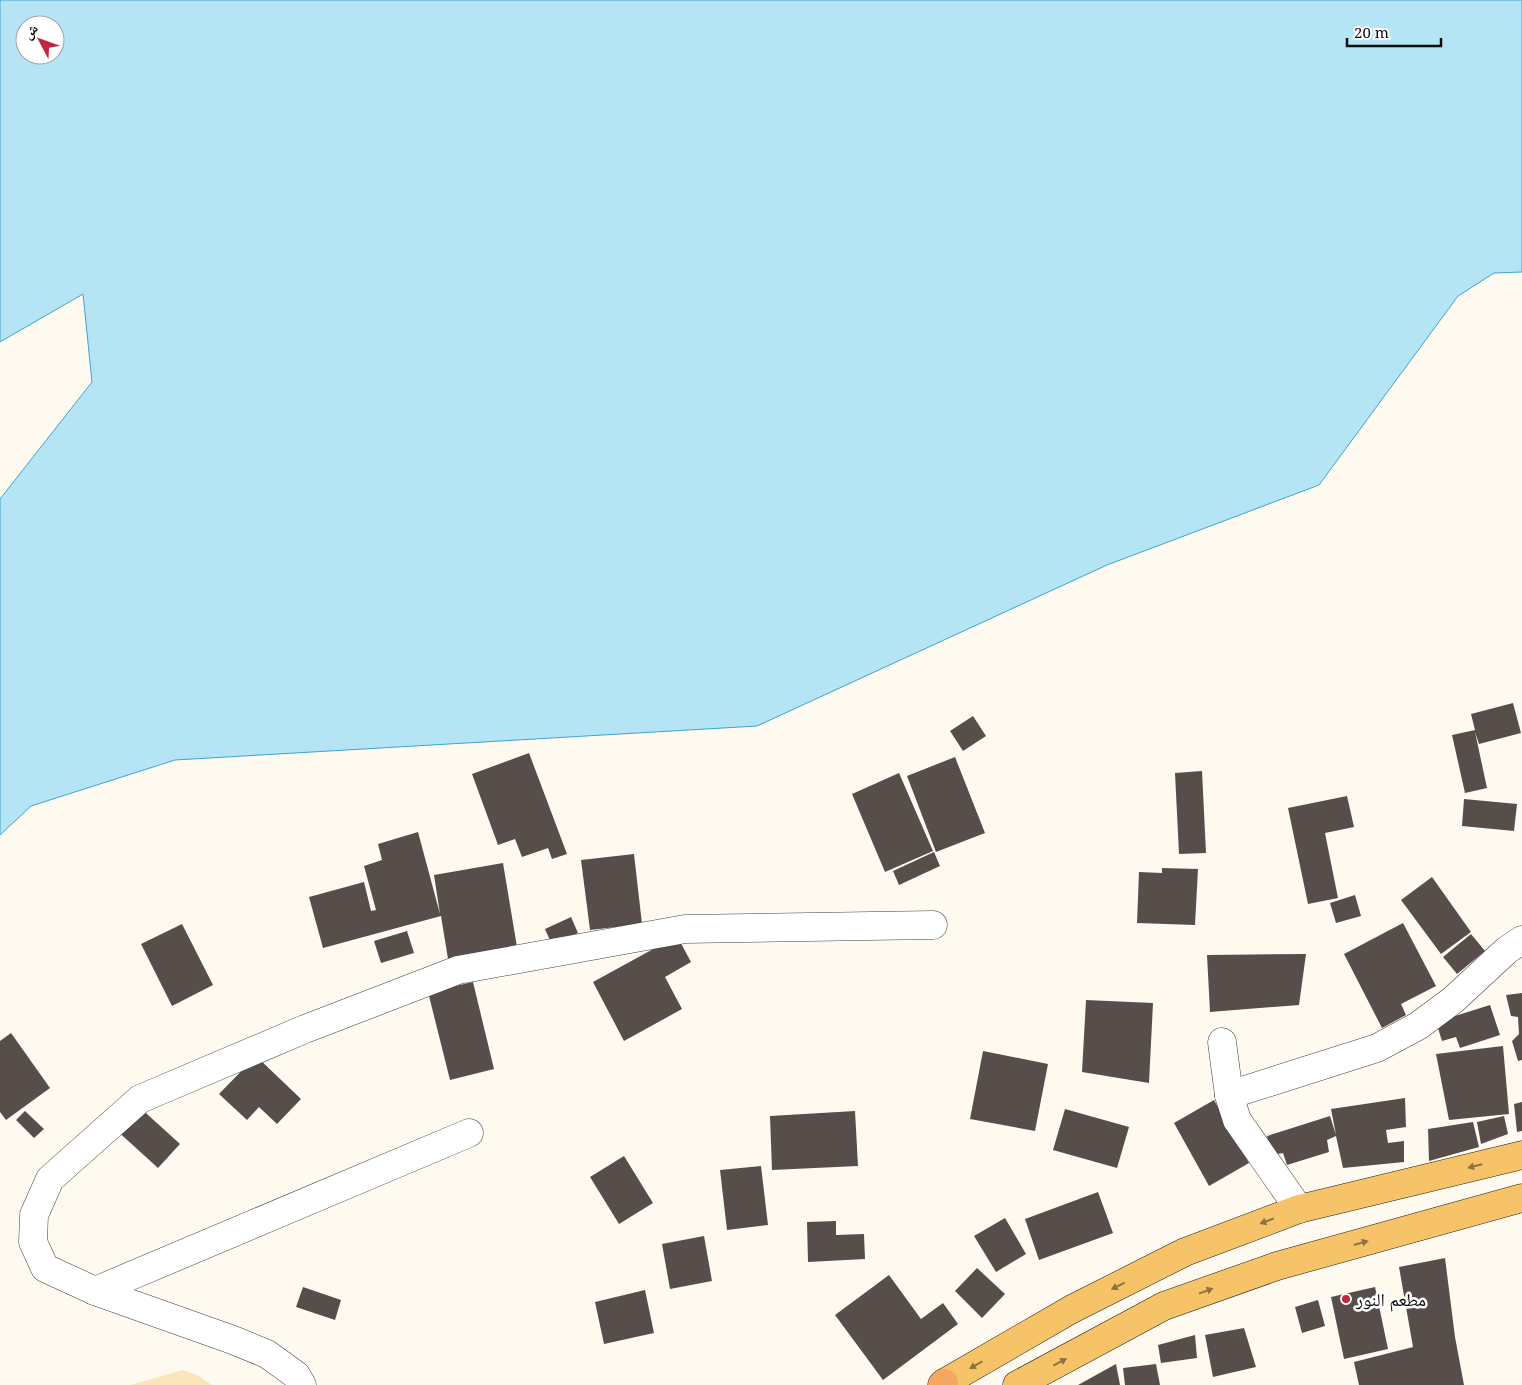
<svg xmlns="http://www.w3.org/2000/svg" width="1522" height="1385" font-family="'Noto Serif','Noto Naskh Arabic',serif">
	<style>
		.sand { fill: #fae5bd }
		.water { fill: #b5e5f5; stroke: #3da4cc; fill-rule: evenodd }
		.building { fill: #574e4b }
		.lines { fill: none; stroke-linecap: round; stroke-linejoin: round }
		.minor-casing { stroke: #414141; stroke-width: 29 }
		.primary-casing { stroke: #1f1f1f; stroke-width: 29 }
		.trunk-casing { stroke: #1f1f1f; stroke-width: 29 }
		.minor { stroke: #fff; stroke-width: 28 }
		.primary { stroke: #f7c368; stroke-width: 28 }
		.trunk { stroke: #f4a861; stroke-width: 28 }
		.oneway { fill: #8e7240 }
		.poi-dot { fill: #bd2740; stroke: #fff; stroke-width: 2 }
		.labels { text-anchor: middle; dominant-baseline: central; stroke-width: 5; stroke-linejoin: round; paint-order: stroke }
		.poi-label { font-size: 18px; fill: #0e0e0e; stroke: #fff; text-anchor: start }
	</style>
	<rect width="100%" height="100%" fill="#fffaf0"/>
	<polygon class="sand" points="183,1370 199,1376 212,1385 130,1385"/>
	<path class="water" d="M0 0H1522V272L1494 273 1458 296 1319 485 1107 565 757 726 175 760 31 806 0 835V499L92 382 83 294 0 342ZM25 25H55V55H25Z"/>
	<g class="building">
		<polygon points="1513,703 1521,733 1479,744 1475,732 1487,788 1465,793 1452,735 1475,730 1471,714"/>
		<polygon points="973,716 986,736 963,751 950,731"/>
		<polygon points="529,753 567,854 552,859 548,848 522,857 515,839 498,845 472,774"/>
		<polygon points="955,757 985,833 936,852 907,776"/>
		<polygon points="1202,771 1206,853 1179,854 1175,773"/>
		<polygon points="899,773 933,851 885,872 852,794"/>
		<polygon points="1347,796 1354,827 1325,833 1338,898 1308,904 1288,808"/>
		<polygon points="1464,799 1517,804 1514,831 1462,826"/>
		<polygon points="418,832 440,914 434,875 503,863 517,947 448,959 441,916 323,948 309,897 364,882 371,911 376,910 364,866 382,860 378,844"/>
		<polygon points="934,852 940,866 899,885 893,871"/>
		<polygon points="634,854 642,924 590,930 581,860"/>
		<polygon points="1162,868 1198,869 1195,925 1137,923 1139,872 1162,873"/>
		<polygon points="1432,877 1471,932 1441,954 1401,900"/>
		<polygon points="1355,895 1361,916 1336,923 1330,903"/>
		<polygon points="571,917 578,933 552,945 545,929"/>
		<polygon points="1403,923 1436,986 1401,1004 1406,1015 1382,1028 1344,954"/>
		<polygon points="182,924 213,985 172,1006 141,944"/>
		<polygon points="407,931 414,953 381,963 374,941"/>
		<polygon points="1471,934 1485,951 1457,974 1443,957"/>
		<polygon points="677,936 691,962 665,977 682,1009 624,1041 593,982"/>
		<polygon points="1306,954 1299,1005 1210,1012 1207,955"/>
		<polygon points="473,982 494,1069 450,1080 428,992"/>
		<polygon points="1522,993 1522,1060 1518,1061 1512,1041 1519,1034 1518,1017 1511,1016 1506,995"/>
		<polygon points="1086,1000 1153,1003 1149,1083 1082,1072"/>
		<polygon points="1490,1005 1500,1035 1460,1048 1456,1037 1442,1041 1436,1022"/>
		<polygon points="11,1033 50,1088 6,1120 0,1112 0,1041"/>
		<polygon points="1503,1046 1509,1114 1449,1120 1436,1054"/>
		<polygon points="983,1051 1048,1064 1035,1131 970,1119"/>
		<polygon points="256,1056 301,1099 277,1124 259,1107 247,1120 219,1094"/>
		<polygon points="1405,1098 1406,1127 1386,1130 1388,1143 1404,1141 1404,1162 1343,1168 1336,1136 1327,1140 1329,1152 1287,1165 1283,1153 1271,1155 1267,1136 1330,1116 1336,1135 1331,1109"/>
		<polygon points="1214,1100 1249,1163 1209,1186 1174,1123"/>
		<polygon points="1522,1102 1522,1131 1517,1132 1514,1104"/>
		<polygon points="136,1104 180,1144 158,1168 114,1128"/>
		<polygon points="1065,1109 1129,1127 1117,1168 1053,1150"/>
		<polygon points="25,1111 44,1129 34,1138 16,1120"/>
		<polygon points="855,1111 858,1166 772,1170 770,1116"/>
		<polygon points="1504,1116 1508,1134 1481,1144 1477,1122"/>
		<polygon points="1473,1122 1479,1147 1429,1161 1428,1129"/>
		<polygon points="624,1156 653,1203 619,1224 590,1177"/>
		<polygon points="761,1166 768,1225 727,1230 720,1170"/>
		<polygon points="1098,1192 1113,1233 1039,1260 1025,1219"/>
		<polygon points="1005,1218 1026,1254 996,1272 974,1236"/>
		<polygon points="836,1221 836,1235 864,1234 865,1259 808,1262 807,1222"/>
		<polygon points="704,1236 712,1281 670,1289 662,1244"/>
		<polygon points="1445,1258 1455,1337 1464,1385 1359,1385 1354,1362 1413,1347 1399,1267"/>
		<polygon points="977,1268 1005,1294 982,1318 955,1291"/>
		<polygon points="889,1275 921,1319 943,1303 958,1324 883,1380 835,1315"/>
		<polygon points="303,1287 341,1300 335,1320 296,1307"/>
		<polygon points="1375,1287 1388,1349 1344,1359 1331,1297"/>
		<polygon points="645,1290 654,1333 604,1344 595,1302"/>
		<polygon points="1318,1300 1325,1326 1302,1333 1295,1307"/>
		<polygon points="1244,1328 1256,1367 1213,1377 1205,1335"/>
		<polygon points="1195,1335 1197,1358 1161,1363 1158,1345"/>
		<polygon points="1116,1364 1120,1385 1078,1385"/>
		<polygon points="1156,1364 1160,1385 1125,1385 1123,1368"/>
	</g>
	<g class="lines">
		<defs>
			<g id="minor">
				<polyline points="1222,1042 1229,1095 1237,1120 1299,1209"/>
				<polyline points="1229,1095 1377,1048 1418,1026 1453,1000 1507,950 1522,940"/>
				<polyline points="95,1291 469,1133"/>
				<polyline points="302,1385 296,1375 267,1354 233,1340 95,1291 45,1268 33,1242 34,1215 50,1179 140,1099 305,1029 458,970 685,929 933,925"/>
			</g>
			<g id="primary">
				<polyline points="944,1383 1072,1309 1185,1252 1299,1209 1522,1155"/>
				<polyline points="1017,1385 1164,1306 1277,1266 1522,1198"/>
			</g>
			<polyline id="trunk" points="942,1385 944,1383"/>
		</defs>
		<use href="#minor" class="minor-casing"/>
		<use href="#primary" class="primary-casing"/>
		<use href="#trunk" class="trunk-casing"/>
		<use href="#minor" class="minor"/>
		<use href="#primary" class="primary"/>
		<use href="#trunk" class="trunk"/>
	</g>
	<defs><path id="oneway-solid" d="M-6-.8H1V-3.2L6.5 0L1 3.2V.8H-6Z" transform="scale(1.25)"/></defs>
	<g class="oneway">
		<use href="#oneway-solid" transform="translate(1475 1166) rotate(166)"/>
		<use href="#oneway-solid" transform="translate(1267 1221) rotate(159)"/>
		<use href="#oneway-solid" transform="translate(1361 1243) rotate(-16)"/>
		<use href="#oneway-solid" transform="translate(1118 1286) rotate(153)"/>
		<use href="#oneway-solid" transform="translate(1206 1291) rotate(-20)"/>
		<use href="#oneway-solid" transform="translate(1060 1362) rotate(-28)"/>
		<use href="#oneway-solid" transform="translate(976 1365) rotate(150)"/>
	</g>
	<circle class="poi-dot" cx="1346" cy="1299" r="5"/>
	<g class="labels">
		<g class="poi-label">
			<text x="1356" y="1299">مطعم النور</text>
		</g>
	</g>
	<g transform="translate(40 40) rotate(311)"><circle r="24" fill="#ffffff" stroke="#9f9f9f"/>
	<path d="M0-4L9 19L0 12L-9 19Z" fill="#bd2740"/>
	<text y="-8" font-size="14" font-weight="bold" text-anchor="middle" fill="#0e0e0e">ش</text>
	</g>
	<path d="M1347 38v8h94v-8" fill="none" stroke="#0e0e0e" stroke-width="2.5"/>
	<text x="1354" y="38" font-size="15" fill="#0e0e0e" stroke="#ffffff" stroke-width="4" paint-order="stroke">20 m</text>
</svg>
